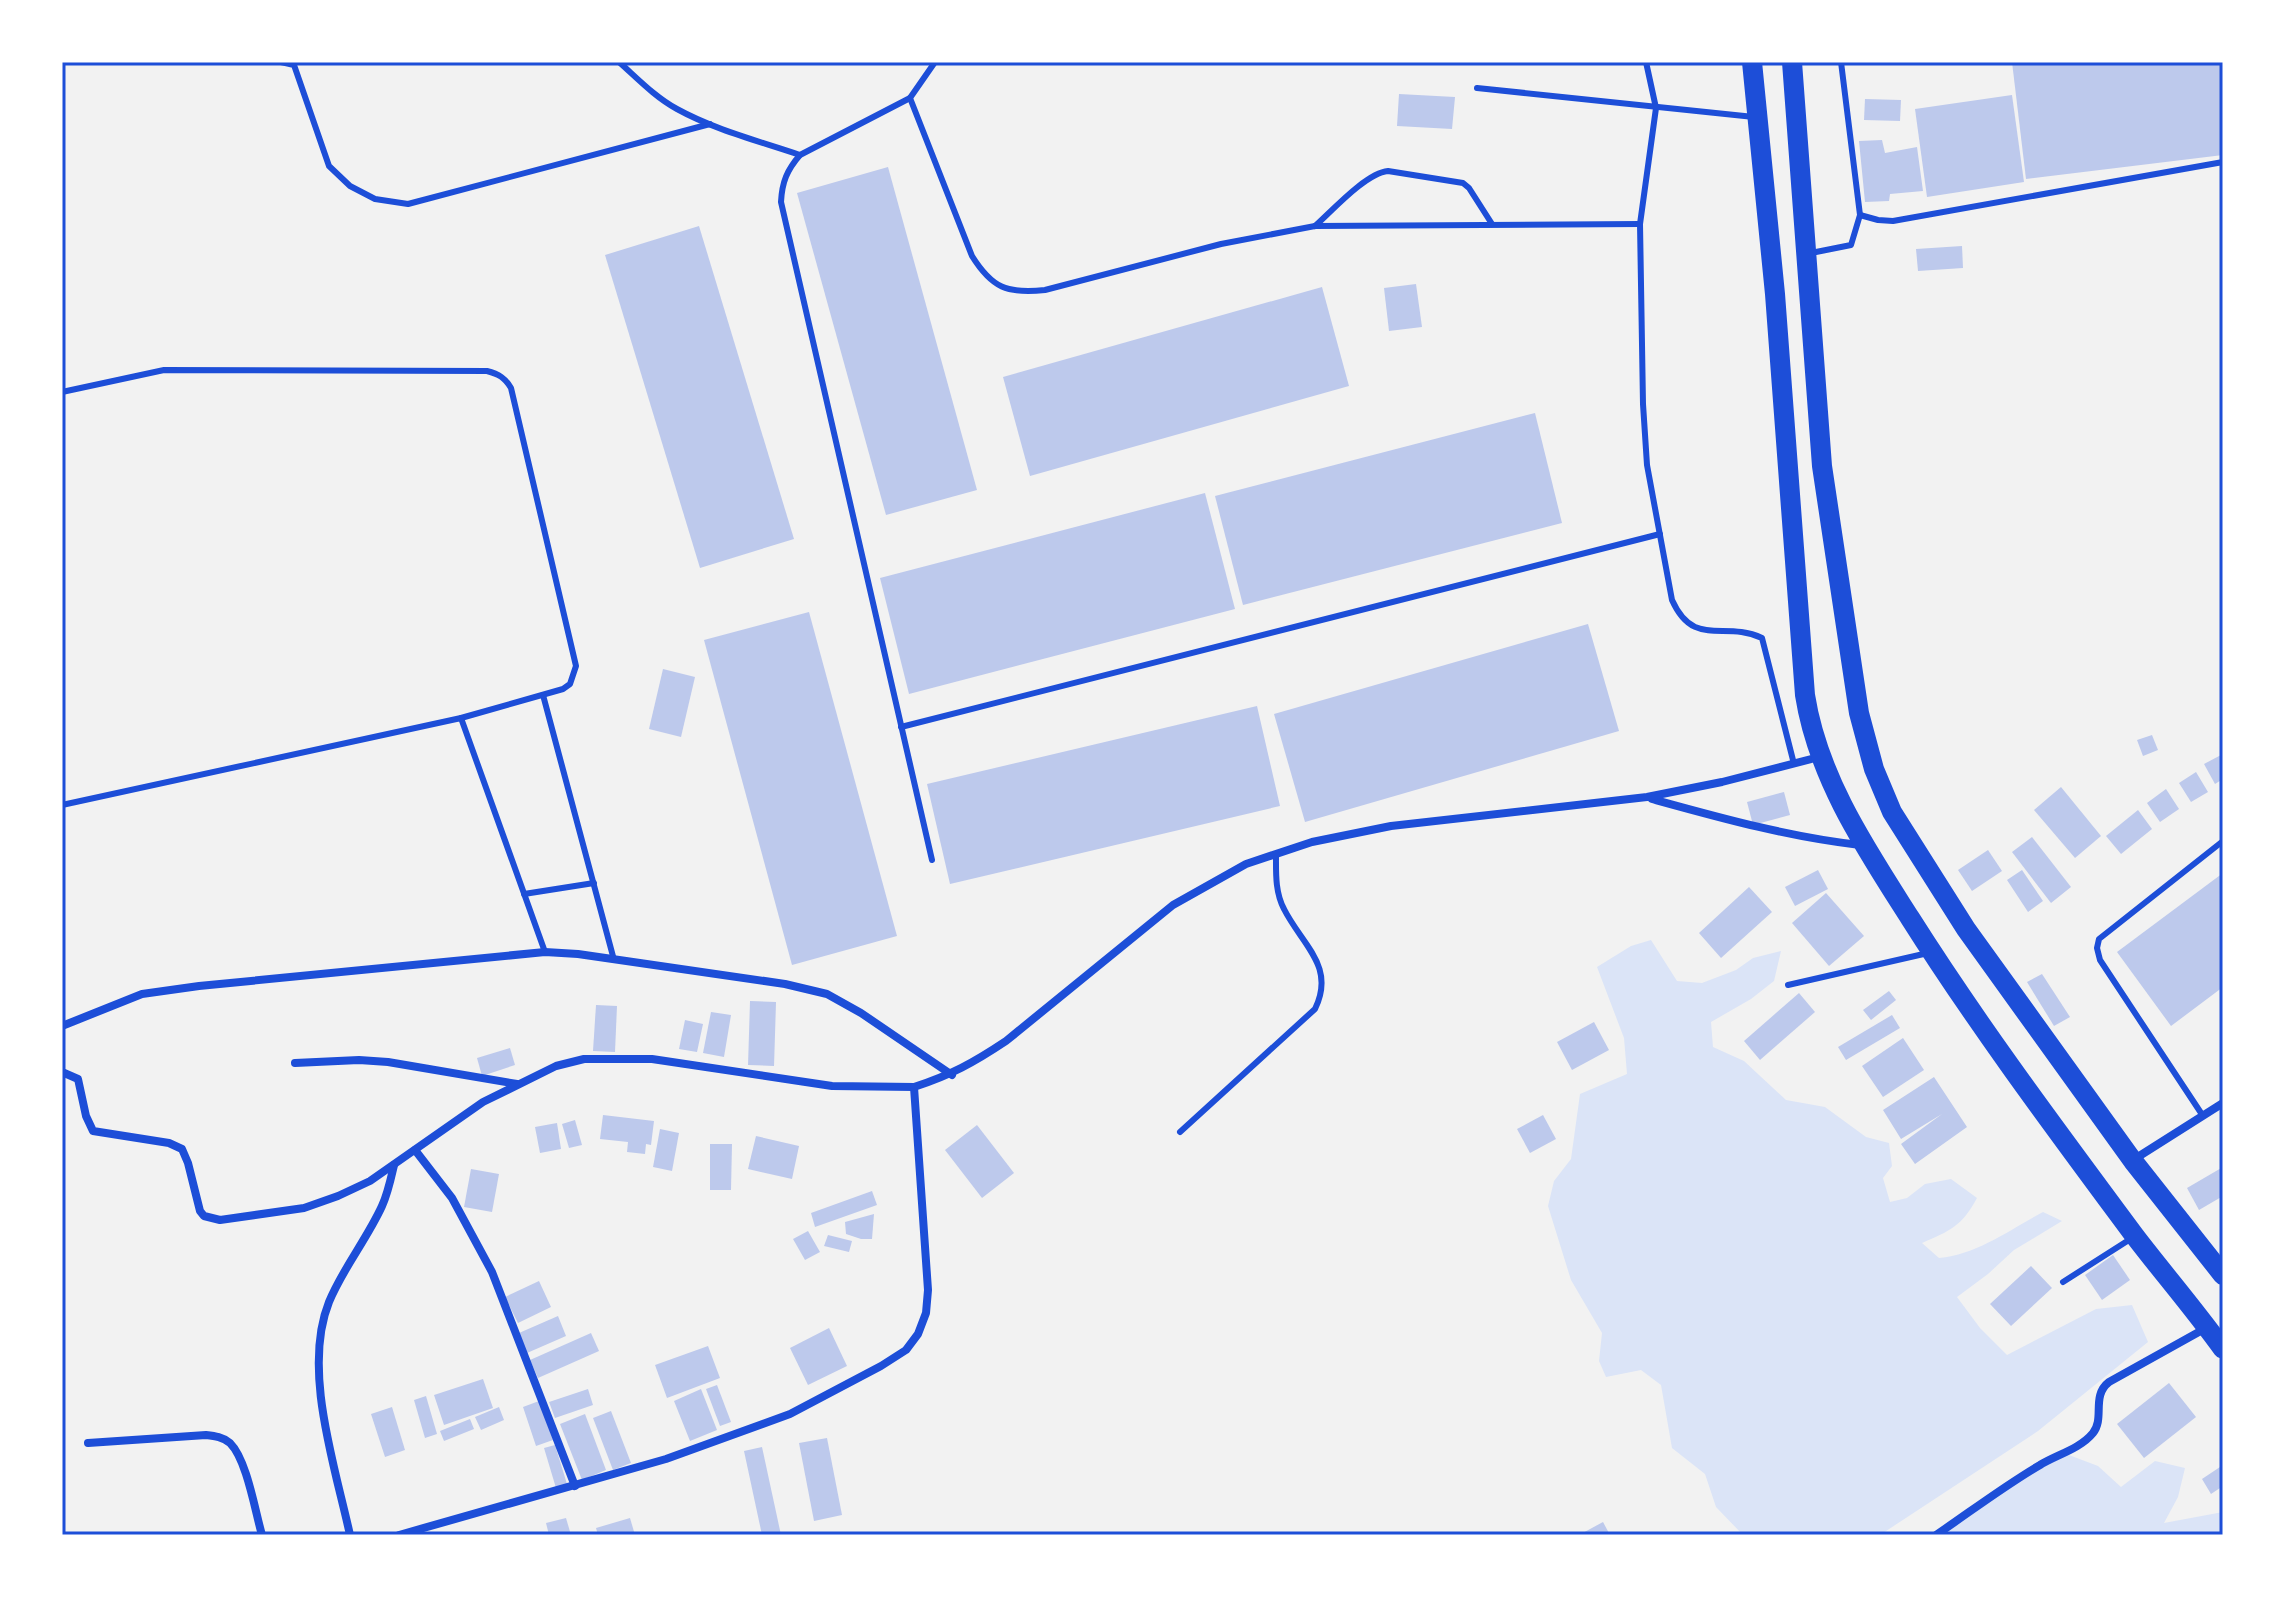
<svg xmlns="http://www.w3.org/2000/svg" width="2285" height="1597" font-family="Roboto,sans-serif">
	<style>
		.green { fill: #dbe4f7 }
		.building { fill: #bdc9ec }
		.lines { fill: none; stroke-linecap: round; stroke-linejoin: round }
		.service { stroke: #1d4ed8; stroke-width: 6 }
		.minor { stroke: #1d4ed8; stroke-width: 8 }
		.trunk { stroke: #1d4ed8; stroke-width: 20 }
		.neatline { fill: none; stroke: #1d4ed8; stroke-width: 3 }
	</style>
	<rect width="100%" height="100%" fill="#f2f2f2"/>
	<g class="green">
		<path d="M1651 940 1677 981 1702 983 1736 970 1753 958 1781 951 1774 981 1751 999 1711 1022 1713 1047 1744 1061 1786 1100 1825 1107 1866 1137 1889 1143 1892 1166 1883 1178 1890 1202 1907 1198 1925 1184 1951 1179 1977 1198C1962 1226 1950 1231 1922 1243L1939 1258C1978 1254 2009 1230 2043 1212L2062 1221 2014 1250 1988 1274 1957 1297 1980 1328 2007 1355 2096 1309 2132 1305 2148 1342 2038 1431 1880 1535H1743L1716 1507 1705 1474 1672 1448 1661 1385 1641 1370 1606 1377 1599 1361 1602 1333 1571 1280 1548 1206 1554 1181 1571 1159 1580 1094 1627 1074 1624 1038 1597 967 1631 946Z"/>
		<polygon points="2061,1452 2098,1466 2121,1487 2155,1461 2185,1468 2178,1497 2164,1523 2223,1512 2223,1535 1930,1535"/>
	</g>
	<g class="building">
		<polygon points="2012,62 2223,62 2223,155 2026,179"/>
		<polygon points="1399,94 1455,97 1452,129 1397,126"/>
		<polygon points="2012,95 2024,182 1927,197 1915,109"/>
		<polygon points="1865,99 1901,100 1900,121 1864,120"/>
		<polygon points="1882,140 1885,153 1917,147 1923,191 1890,194 1889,201 1865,202 1859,141"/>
		<polygon points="888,167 977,490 886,515 797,193"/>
		<polygon points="699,226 794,539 700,568 605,255"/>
		<polygon points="1962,246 1963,268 1918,271 1916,249"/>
		<polygon points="1416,284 1422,327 1389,331 1384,288"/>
		<polygon points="1322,287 1349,386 1030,476 1003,377"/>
		<polygon points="1535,413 1562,523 1243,605 1215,496"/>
		<polygon points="1205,493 1235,609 909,694 880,578"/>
		<polygon points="809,612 897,936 792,965 704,640"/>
		<polygon points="1588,624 1619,731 1305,822 1274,714"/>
		<polygon points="663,669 695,677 681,737 649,729"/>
		<polygon points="1257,706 1280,806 950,884 927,784"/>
		<polygon points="2152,735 2158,750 2143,756 2137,740"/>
		<polygon points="2221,755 2223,779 2215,784 2204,764"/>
		<polygon points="2196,772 2208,792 2191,802 2179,783"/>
		<polygon points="2061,787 2101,836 2075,858 2034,810"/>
		<polygon points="2166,789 2179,809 2160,822 2147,803"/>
		<polygon points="1784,792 1790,815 1753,825 1747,802"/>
		<polygon points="2138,810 2152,829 2121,854 2106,836"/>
		<polygon points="2032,837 2071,887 2051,903 2012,852"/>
		<polygon points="1988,850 2002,871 1972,891 1958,870"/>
		<polygon points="1818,870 1828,889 1795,906 1785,887"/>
		<polygon points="2022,870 2043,901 2028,912 2007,880"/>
		<polygon points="2223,873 2223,987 2171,1026 2117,952"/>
		<polygon points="1749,887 1772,912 1721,958 1699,933"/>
		<polygon points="1826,893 1864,936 1829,966 1792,923"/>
		<polygon points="2042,974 2070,1017 2054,1026 2027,982"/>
		<polygon points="1889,991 1896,1000 1871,1020 1863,1010"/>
		<polygon points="1799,993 1815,1012 1760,1060 1744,1041"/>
		<polygon points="750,1001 776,1002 774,1066 748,1065"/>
		<polygon points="596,1005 617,1006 615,1052 593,1051"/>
		<polygon points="711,1012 731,1015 724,1057 703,1053"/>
		<polygon points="1892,1015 1900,1028 1846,1060 1838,1047"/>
		<polygon points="685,1020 703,1024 697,1052 679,1049"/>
		<polygon points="1594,1022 1609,1050 1572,1070 1557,1042"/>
		<polygon points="1903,1038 1924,1070 1883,1097 1862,1066"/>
		<polygon points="510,1048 515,1065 482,1076 477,1058"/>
		<polygon points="1934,1077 1967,1127 1915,1164 1901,1144 1942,1114 1901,1139 1883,1110"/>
		<polygon points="603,1115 654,1121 651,1145 646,1144 645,1154 627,1152 628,1142 600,1139"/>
		<polygon points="1543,1115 1556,1139 1530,1153 1517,1129"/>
		<polygon points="575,1120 582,1145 569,1148 562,1124"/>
		<polygon points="557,1123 561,1149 540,1153 535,1127"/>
		<polygon points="977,1125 1014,1173 982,1198 945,1150"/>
		<polygon points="660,1129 679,1133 672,1171 653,1167"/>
		<polygon points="756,1136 799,1146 792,1179 748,1169"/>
		<polygon points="710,1144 732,1144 731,1190 710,1190"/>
		<polygon points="2223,1167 2223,1196 2199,1210 2187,1188"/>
		<polygon points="471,1169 499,1174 492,1212 464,1207"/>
		<polygon points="872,1191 877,1205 815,1227 811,1213"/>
		<polygon points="874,1214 872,1239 861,1239 846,1234 845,1222"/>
		<polygon points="808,1231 820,1252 805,1260 793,1239"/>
		<polygon points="828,1235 852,1241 849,1252 824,1246"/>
		<polygon points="2113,1255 2130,1280 2102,1300 2085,1275"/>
		<polygon points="2031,1266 2052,1288 2011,1326 1990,1304"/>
		<polygon points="539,1281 551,1307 518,1323 505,1297"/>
		<polygon points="558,1316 566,1336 527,1353 519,1333"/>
		<polygon points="829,1328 847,1366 808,1385 790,1348"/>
		<polygon points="591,1333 599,1351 538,1378 530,1360"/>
		<polygon points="708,1346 720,1378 667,1398 655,1365"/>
		<polygon points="483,1379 493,1408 444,1425 434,1395"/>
		<polygon points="2169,1383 2196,1417 2144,1458 2117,1424"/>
		<polygon points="717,1385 731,1422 720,1426 706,1389"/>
		<polygon points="588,1389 593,1405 555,1418 549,1402"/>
		<polygon points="701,1389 717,1430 690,1441 674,1401"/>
		<polygon points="426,1396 437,1434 425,1438 414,1400"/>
		<polygon points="539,1401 553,1440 536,1446 523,1407"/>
		<polygon points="392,1407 405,1450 385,1457 371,1414"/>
		<polygon points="499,1407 504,1420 481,1430 475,1417"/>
		<polygon points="611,1411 631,1463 613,1470 593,1418"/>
		<polygon points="585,1414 606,1470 582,1480 560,1424"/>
		<polygon points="470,1419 474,1429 444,1441 440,1431"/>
		<polygon points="827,1438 842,1515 814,1521 799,1443"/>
		<polygon points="555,1445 567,1484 556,1488 544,1448"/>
		<polygon points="762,1447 781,1535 762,1535 744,1451"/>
		<polygon points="2223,1465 2223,1486 2211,1494 2202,1479"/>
		<polygon points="566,1518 571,1535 549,1535 546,1523"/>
		<polygon points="630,1518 635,1535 598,1535 596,1528"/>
		<polygon points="1603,1522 1610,1535 1579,1535"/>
	</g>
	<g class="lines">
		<g class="service">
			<polyline points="281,62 294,65 329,166 350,186 375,199 408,204 710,124"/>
			<path d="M619 62C637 78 655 97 677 109 715 130 759 141 800 155"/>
			<path d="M935 62 910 98 972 256C992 288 1007 294 1045 290L1221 244 1315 226 1640 224"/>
			<path d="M1646 62 1656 108 1640 224 1643 404 1647 465 1672 600C1694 649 1724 620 1762 638L1794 764"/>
			<polyline points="1477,88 1754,117"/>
			<path d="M910 98 800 155C787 170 782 182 781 202L932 860"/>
			<polyline points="1860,215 1878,220 1893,221 2223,162"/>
			<path d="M1315 226C1332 211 1366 173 1388 171L1463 183 1469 188 1492 224"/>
			<polyline points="1811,253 1851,245 1860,215 1841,62"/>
			<path d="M62 392 164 370 487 371C499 374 505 378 511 388L576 666 570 684 563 689 461 718"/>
			<polyline points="543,695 614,960"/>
			<polyline points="901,727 1660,534"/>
			<polyline points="62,805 461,718 545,952"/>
			<polyline points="524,894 594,883"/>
			<polyline points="1788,985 1928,953"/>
			<polyline points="2203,1116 2100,960 2097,948 2099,939 2223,841"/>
			<path d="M1180 1132 1315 1009C1336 966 1302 945 1284 909 1275 892 1276 873 1276 854"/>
			<polyline points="2063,1282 2132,1238"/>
		</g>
		<g class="minor">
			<path d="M1652 799C1721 818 1789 837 1860 845"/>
			<polyline points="62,1026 142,994 199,986 545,952 578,954 785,984 827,994 861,1013 952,1075"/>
			<polyline points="295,1063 359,1060 388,1062 517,1084"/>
			<polyline points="62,1072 78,1079 86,1116 93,1131 169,1143 182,1149 188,1163 200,1211 204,1216 220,1220 304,1208 338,1196 370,1181 483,1102 556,1066 584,1059 652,1059 832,1086 914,1087"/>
			<polyline points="415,1150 452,1198 492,1272 575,1486"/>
			<polyline points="2133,1160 2223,1103"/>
			<path d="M88 1443 206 1435C215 1436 223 1437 230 1443 247 1460 255 1511 262 1535"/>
			<path d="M350 1535C335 1466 302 1369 329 1302 343 1268 367 1239 382 1206 388 1193 391 1178 394 1165"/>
			<path d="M399 1535 666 1459 790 1414 881 1366 906 1350 918 1334 926 1313 928 1290 914 1087C951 1075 973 1063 1006 1041L1173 905 1246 864 1312 842 1391 826 1647 797 1722 782 1819 757"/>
			<path d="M1936 1535C1970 1512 2004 1486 2040 1465 2056 1455 2080 1449 2093 1433 2105 1418 2091 1396 2109 1382L2206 1328"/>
		</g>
		<g class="trunk">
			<path d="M1752 62 1775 294 1805 695C1818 778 1866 849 1910 918 1979 1027 2057 1131 2134 1235 2163 1273 2195 1310 2223 1349"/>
			<polyline points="1792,62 1822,466 1859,713 1874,769 1892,812 1966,929 2133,1161 2223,1275"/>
		</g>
	</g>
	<rect width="2285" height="1597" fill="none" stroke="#ffffff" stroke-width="128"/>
	<rect x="64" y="64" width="2157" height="1469" class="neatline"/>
</svg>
